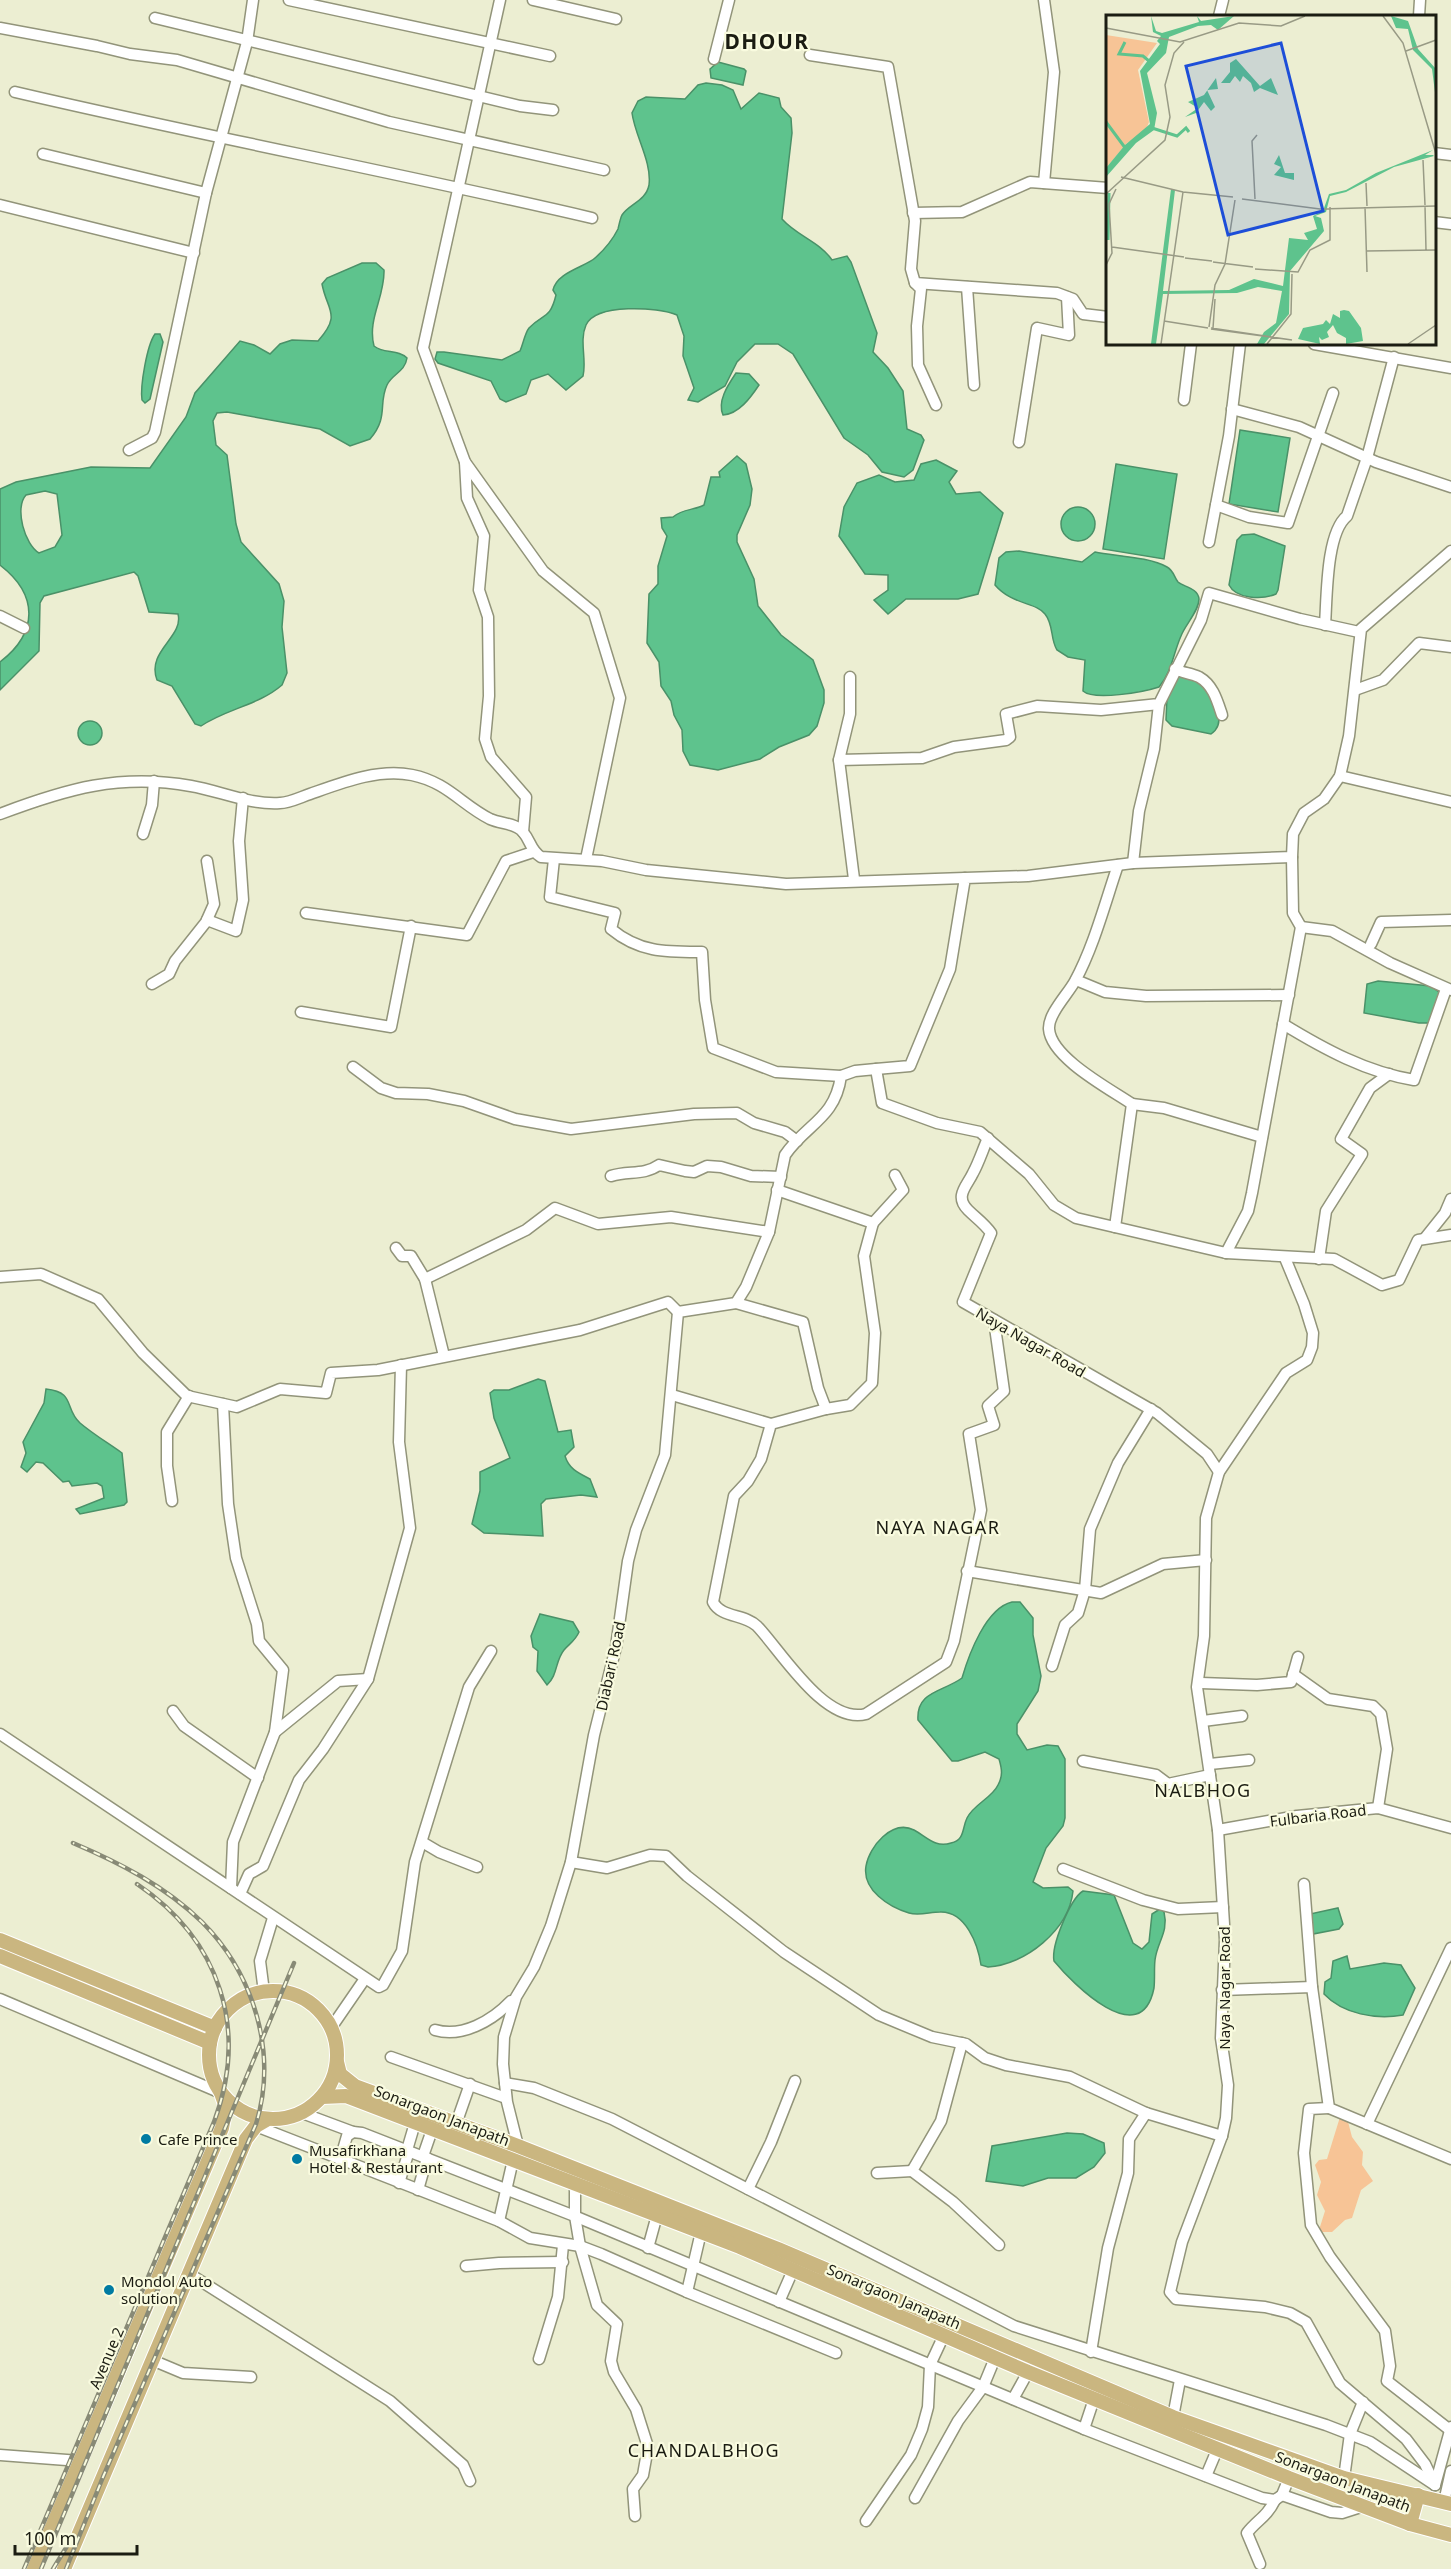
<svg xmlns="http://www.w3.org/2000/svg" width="1451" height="2569" font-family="'Noto Sans',sans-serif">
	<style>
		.green { fill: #f7c496 }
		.water { fill: #5ec38d; stroke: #4a9168; stroke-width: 1.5; fill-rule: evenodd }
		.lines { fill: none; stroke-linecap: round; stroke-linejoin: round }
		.minor-casing { stroke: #92947a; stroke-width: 13 }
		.major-casing { stroke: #fff; stroke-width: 16 }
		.minor { stroke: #fff; stroke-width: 10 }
		.major { stroke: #cab680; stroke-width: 14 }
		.rail-casing { stroke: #888a76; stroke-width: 4.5 }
		.rail { stroke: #f9fbdf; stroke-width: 2; stroke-dasharray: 7; stroke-linecap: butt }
		.poi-dot { fill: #007ba2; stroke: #f9fbdf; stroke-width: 2 }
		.labels { text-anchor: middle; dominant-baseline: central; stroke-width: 4.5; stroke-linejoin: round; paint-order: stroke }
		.street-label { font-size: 15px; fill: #1b1c12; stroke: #f9fbdf }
		.poi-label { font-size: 15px; fill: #1b1c12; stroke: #f9fbdf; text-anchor: start }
		.quarter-label { font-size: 18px; letter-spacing: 1.5px; fill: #1b1c12; stroke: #f9fbdf }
		.district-label { font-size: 21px; font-weight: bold; letter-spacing: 1.5px; fill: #1b1c12; stroke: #f9fbdf }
		.inset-river { fill: none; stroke: #5ec38d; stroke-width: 3 }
		.inset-road { fill: none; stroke: #989a85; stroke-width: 1.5 }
		.view { fill: #1d4ed8; fill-opacity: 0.15; stroke: #1d4ed8; stroke-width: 3 }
		.inset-edge { fill: none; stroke: #1b1c12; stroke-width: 3 }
	</style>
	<rect width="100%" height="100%" fill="#eceed2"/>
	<polygon class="green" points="1340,2117 1347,2118 1352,2137 1363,2152 1362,2165 1373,2181 1361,2190 1352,2218 1345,2220 1332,2232 1321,2232 1319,2230 1325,2211 1317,2195 1321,2182 1315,2165 1319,2160 1327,2159"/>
	<g class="water">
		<polygon points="718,62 744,69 746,71 743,85 711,78 710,69"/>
		<path d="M706 83 722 85 733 90 741 109 759 93 779 98 781 107 791 118 792 133 782 219C797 236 820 242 832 260L847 256 851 262 877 333 873 352 888 368 903 391 907 429 921 435 924 440 913 470 904 477 882 472 868 455 844 438 793 354 778 344H755L737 362 725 386 698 402 688 400 694 388 683 356 684 336 677 315C658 307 596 303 586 325 579 341 587 360 583 376L566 390 548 374 531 380 526 394 506 402 500 399 491 381 438 363 435 359 437 352H444L502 360 520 351C523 344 525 333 529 328 543 313 550 320 556 295L553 290C557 272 585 267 595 258 604 250 613 239 618 229 619 225 620 219 622 215 629 204 646 201 649 185 652 162 635 136 632 113L638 101 646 97 685 99 698 85Z"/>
		<path d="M362 263H376L384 270C385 297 367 319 374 346 383 354 399 349 407 358 405 372 392 374 387 385 378 404 389 417 370 439L350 446 320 429 227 412 217 413 213 421 216 445 227 455 236 524 241 542 279 584 284 601 282 627 287 673 282 685C259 705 226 709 201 726L195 724 172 686 157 680C146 651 184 637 178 614L149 612 138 576 134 572 44 596 40 603 39 651 0 690V662C38 633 39 595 0 565V489L16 482 91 467 150 468 186 417 195 393 240 341 254 345 270 354 280 344 292 340 318 341C342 314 327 311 322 284L327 278ZM45 491 57 494 62 535 55 547 39 553C25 545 14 508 26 495Z"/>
		<path d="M155 334H160L163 342 150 399 145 403 142 400C140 386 147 345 155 334Z"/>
		<path d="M736 373 749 374 759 385C751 397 739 414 723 415 717 401 728 385 736 373Z"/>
		<polygon points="1240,430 1290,438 1278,512 1229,504"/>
		<path d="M737 456 746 464 752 489 750 505 737 535V542L754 579 758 606 781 635 813 660 824 690V703L817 726 809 735 779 747 760 759 718 770 690 765 683 751 682 730 674 715 671 701 661 686 659 662 647 643 649 594 658 584V566L667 536 662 528 661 518 673 517C684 508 693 511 704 505L711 477H720L719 472Z"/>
		<polygon points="936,460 957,471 949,482 956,494 980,492 1003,513 978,594 958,599 906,599 888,614 874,600 888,590 888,575 865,574 839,536 844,507 857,483 879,475 895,482 914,480 921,464"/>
		<polygon points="1116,464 1177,474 1164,559 1103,549"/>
		<circle cx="1078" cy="524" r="17"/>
		<path d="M1254 534 1285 546 1278 590 1276 594C1262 600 1236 599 1229 585L1237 540 1242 535Z"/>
		<path d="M1019 551 1082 562 1095 552C1115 556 1150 557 1167 567 1174 571 1174 577 1178 582 1184 587 1198 588 1199 599 1199 611 1185 625 1181 636 1173 654 1172 672 1159 687 1144 692 1094 701 1083 691L1085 660 1068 657 1057 650C1050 639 1054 625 1045 614 1036 602 1012 605 995 585L999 558 1006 552Z"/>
		<path d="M1179 675 1203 682C1210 697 1230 721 1211 734L1172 726 1166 720 1167 696Z"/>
		<circle cx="90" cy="733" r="12"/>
		<polygon points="1378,981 1431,986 1440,993 1434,1023 1419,1023 1364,1013 1367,984"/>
		<path d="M538 1379 545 1381 558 1432 571 1430 574 1447 565 1456C569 1469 578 1473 590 1479L597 1497 581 1495 546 1499 541 1504 543 1536 484 1533 472 1524 480 1491V1472L510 1458 494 1418 490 1393 494 1390H509Z"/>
		<path d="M46 1389C76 1392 64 1409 80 1423 93 1434 108 1443 122 1453L127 1502 124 1505 80 1514 76 1509 104 1498 102 1486 97 1483 72 1486 69 1481 63 1482 43 1463 36 1462 27 1472 21 1467 26 1453 23 1442 44 1403Z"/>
		<path d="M1012 1602H1020L1033 1618V1635L1041 1676 1038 1691 1017 1724V1734L1027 1750 1047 1745 1058 1746 1065 1759V1818L1063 1826 1046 1848 1033 1882 1043 1888 1068 1887 1073 1891C1069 1930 1025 1965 988 1967L981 1965C978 1945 966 1911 940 1912 930 1912 919 1916 909 1913 889 1907 862 1890 866 1866 869 1847 892 1819 914 1830 927 1837 935 1848 951 1843 965 1840 962 1828 967 1818 974 1804 992 1798 998 1785 1003 1776 1002 1769 999 1759L985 1752 958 1761H952L918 1720C916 1691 943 1692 962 1678 969 1654 986 1608 1012 1602Z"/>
		<path d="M540 1614 573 1622 579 1632C575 1641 570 1643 564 1650 555 1661 558 1675 547 1685L537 1671 538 1651 533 1647 531 1636Z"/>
		<path d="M1083 1891 1114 1895 1133 1943 1142 1949 1149 1942 1152 1914 1160 1909 1164 1912C1169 1932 1157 1942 1155 1960 1154 1969 1155 1979 1154 1988 1141 2053 1072 1983 1054 1961 1051 1946 1070 1899 1083 1891Z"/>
		<polygon points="1338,1908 1343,1924 1339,1929 1313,1934 1310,1914"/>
		<path d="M1347 1956 1350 1969 1384 1963 1401 1965 1415 1988 1403 2015C1376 2020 1343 2014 1324 1994L1325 1982 1331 1978 1333 1961Z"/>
		<polygon points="1067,2133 1083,2134 1104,2143 1105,2153 1094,2167 1076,2178 1048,2178 1023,2186 986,2181 992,2146"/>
	</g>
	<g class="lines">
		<defs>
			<g id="minor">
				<polyline points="289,0 550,56"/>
				<polyline points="500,0 423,348 465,462 543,571 594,613 620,698 586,859"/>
				<polyline points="533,0 616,19"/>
				<polyline points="1219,16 1223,0"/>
				<polyline points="1419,16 1420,0"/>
				<polyline points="155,18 520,106 553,110"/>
				<polyline points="0,28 97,46 130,54 177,60 389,122 604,170"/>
				<polyline points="810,55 888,67 915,221 911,269 915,283 1057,293 1073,299 1083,314 1108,317"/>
				<polyline points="714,59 729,0"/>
				<path d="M15 92C207 137 400 173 592 218"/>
				<polyline points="1434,153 1451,155"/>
				<polyline points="43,154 206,193"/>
				<polyline points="1044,183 1054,72 1044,0"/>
				<polyline points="0,205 194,253"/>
				<polyline points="913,213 962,212 1030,182 1108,188"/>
				<polyline points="1434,222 1451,224"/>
				<polyline points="915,283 921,289 917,326 918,365 936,405"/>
				<polyline points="967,287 974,385"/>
				<polyline points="1314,344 1451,368"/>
				<polyline points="1184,400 1191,344"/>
				<polyline points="1232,409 1299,427 1376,462 1451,487"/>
				<polyline points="1019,442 1037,328 1069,335 1067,297"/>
				<polyline points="129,450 152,438 155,432 206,193 247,42 253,0"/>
				<polyline points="465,462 467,498 484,536 479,590 488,617 489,696 485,739 491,757 526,797 523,832"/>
				<polyline points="1216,505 1249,517 1288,523 1333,393"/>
				<polyline points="1209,542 1229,436 1240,344"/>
				<polyline points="0,616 24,628"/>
				<path d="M1325 625C1327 597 1326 533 1347 516L1367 458 1394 357"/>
				<path d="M1175 669C1182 673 1191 673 1199 677 1213 685 1217 700 1222 715"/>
				<polyline points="850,677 850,714 839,760 922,758 954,747 1006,740 1010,737 1006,714 1037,706 1101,710 1159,704 1201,620 1209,593 1300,619 1359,632"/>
				<polyline points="1355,690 1383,680 1419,643 1451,647"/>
				<polyline points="839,760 854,879"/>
				<polyline points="1340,776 1451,802"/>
				<path d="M0 814C66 789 120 773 191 786 220 791 250 805 280 803 289 803 301 797 310 794 341 783 378 768 412 775 447 782 462 805 490 819 501 824 516 823 523 832 531 841 530 850 541 857L602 861 646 870 786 884 965 878"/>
				<polyline points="143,834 152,805 154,781"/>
				<path d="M554 859 550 897 615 913 611 929C640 953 667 952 702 952L705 1000 713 1048 776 1072 841 1076"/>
				<polyline points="1133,863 1139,811 1154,749 1159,704"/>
				<polyline points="306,913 467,935 506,861 533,852"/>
				<polyline points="207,920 236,931 243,900 239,841 243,798"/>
				<polyline points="1301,927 1332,931 1390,963 1451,990"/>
				<polyline points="1371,944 1381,922 1451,920"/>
				<polyline points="1076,980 1105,992 1146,996 1289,995"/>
				<polyline points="152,984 169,974 175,961 206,922 214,904 207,861"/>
				<polyline points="301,1012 391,1027 411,926"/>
				<path d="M1283 1024C1324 1049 1366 1072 1414 1080L1446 989"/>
				<polyline points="353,1067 381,1088 396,1093 428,1094 464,1101 515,1119 571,1129 694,1114 737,1113 754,1123 785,1132 797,1141"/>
				<polyline points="876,1069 910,1066 950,969 965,878 1028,876 1133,863 1292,857 1293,834 1304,813 1324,799 1340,776 1349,736 1361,629 1451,551"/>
				<polyline points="1132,1104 1164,1108 1262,1137"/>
				<path d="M988 1138C983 1149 979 1162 973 1173 967 1186 954 1196 968 1210 976 1218 984 1223 991 1233L963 1302 1157 1413 1207 1454 1219 1472"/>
				<path d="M611 1176C628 1170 643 1176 659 1165L685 1171 694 1172 707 1166 721 1167 751 1176 781 1177"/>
				<polyline points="777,1190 873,1223 864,1256 875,1333 872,1383 850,1405 826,1409"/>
				<polyline points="873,1223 903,1190 895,1175"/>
				<path d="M1115 1227 1132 1104C1110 1089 1051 1058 1049 1029 1048 1014 1068 994 1075 981 1094 946 1105 903 1118 865"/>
				<polyline points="1425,1238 1445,1213 1451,1199"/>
				<polyline points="396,1248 402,1256 411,1256 425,1279 444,1356"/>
				<polyline points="1226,1253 1248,1211 1252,1193 1301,927 1293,913 1292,857"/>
				<polyline points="1285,1258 1304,1304 1313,1333 1312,1347 1307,1360 1286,1373 1219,1472 1206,1518 1204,1636 1197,1687 1218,1830 1225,1940 1221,2038 1228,2085 1226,2118 1222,2136 1182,2242 1170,2292 1176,2299 1265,2307 1290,2313 1306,2322 1340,2383 1406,2439 1425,2464 1435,2485"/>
				<polyline points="1319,1259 1326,1211 1362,1154 1341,1139 1370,1088 1389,1074"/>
				<polyline points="0,1277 41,1274 98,1299 143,1353 187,1396 237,1407 280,1389 326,1393 331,1373 378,1370 580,1330 668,1302 678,1312"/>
				<polyline points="425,1279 526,1230 555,1208 598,1224 671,1217 769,1232"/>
				<path d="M736 1303 803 1322 818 1388 826 1409 771 1424 761 1459 748 1481 734 1496 713 1602C721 1618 745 1614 757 1626 781 1651 825 1725 866 1714L946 1662 954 1641 981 1510 969 1434 994 1425 988 1406 1004 1391 994 1320"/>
				<polyline points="672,1395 771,1424"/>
				<polyline points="223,1404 228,1504 236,1558 257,1624 259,1641 283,1670 275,1732 233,1842 231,1888"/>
				<polyline points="172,1501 167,1466 167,1432 189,1396"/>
				<polyline points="967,1571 1101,1593 1163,1564 1206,1560"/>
				<polyline points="1052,1666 1065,1625 1078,1613 1085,1590 1090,1529 1118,1463 1151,1409"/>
				<polyline points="1293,1674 1328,1699 1373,1706 1381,1714 1387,1749 1378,1808"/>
				<polyline points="1201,1683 1257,1685 1291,1682 1298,1657"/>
				<polyline points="173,1711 184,1726 258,1778"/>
				<polyline points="1203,1721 1242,1716"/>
				<polyline points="275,1732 338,1681 368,1679"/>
				<polyline points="0,1734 379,1987 383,1985 402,1951 415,1862 469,1687 491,1651"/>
				<polyline points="1083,1761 1156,1775 1168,1784 1210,1775"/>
				<polyline points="1210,1764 1249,1760"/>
				<polyline points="1218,1830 1297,1816 1378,1808 1451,1828"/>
				<polyline points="422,1842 439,1852 477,1867"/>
				<polyline points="571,1862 607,1868 650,1855 666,1856 687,1876 784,1952 879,2015 932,2037 966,2044 985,2058 1006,2065 1070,2077 1146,2113 1222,2136"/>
				<polyline points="1063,1869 1143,1900 1178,1909 1223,1907"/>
				<polyline points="1304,1884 1312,1987"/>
				<polyline points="240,1894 249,1874 263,1866 299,1780 323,1749 368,1679 410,1528 399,1442 401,1365"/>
				<polyline points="1222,1990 1312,1987 1329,2108 1451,2159"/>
				<polyline points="264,1992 260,1961 273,1918"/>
				<polyline points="0,1999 221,2093"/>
				<polyline points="331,2028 364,1980"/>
				<path d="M435 2030C462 2038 492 2021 511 2001"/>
				<polyline points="962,2043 941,2121 912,2171 953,2202 999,2245"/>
				<polyline points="391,2057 506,2098"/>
				<polyline points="505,2083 534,2088 612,2119 1014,2326 1326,2425 1370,2442 1435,2485"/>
				<polyline points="1329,2108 1309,2109 1304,2153 1311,2225 1330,2257 1385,2331 1390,2366 1387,2381 1450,2430"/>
				<polyline points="302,2113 353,2132"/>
				<polyline points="456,2124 470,2084"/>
				<polyline points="1367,2124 1451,1948"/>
				<polyline points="256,2126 499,2221 530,2238 580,2246 601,2254 687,2292 836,2353"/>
				<path d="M518 2146 507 2102 503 2064 504 2037 516 1997 534 1967 551 1926 571 1862 594 1735 616 1647 628 1561 636 1530 665 1455 678 1312 736 1303 746 1287 769 1232 785 1155C806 1124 835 1119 841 1076L855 1071 876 1069 882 1103 937 1123 980 1132 1029 1174 1054 1205 1076 1218 1226 1253 1334 1259 1382 1285 1399 1280 1418 1240 1451 1235"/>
				<polyline points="407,2150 415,2123"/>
				<polyline points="423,2156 432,2130"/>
				<polyline points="340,2160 347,2136 353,2132 362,2133 572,2215 1084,2429 1262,2498 1275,2500 1282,2495 1289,2478"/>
				<polyline points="877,2173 912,2171"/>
				<polyline points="399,2183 409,2151"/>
				<polyline points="575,2183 575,2216 580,2246 597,2305 617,2324 611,2361 614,2372 636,2409 648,2447 643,2475 633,2489 635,2516"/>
				<polyline points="748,2189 771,2142 795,2081"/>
				<polyline points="418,2190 427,2158"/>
				<polyline points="499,2221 513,2160"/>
				<polyline points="648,2248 657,2215"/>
				<polyline points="466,2266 499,2263 563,2262"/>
				<polyline points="188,2273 390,2401 463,2465 470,2481"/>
				<polyline points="687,2292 701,2232"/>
				<polyline points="779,2302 793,2270"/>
				<polyline points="1091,2352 1108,2248 1128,2173 1129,2139 1146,2113"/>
				<polyline points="539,2359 558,2297 563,2245"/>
				<polyline points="152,2360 183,2373 251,2377"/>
				<polyline points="1013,2399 1028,2372"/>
				<polyline points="1173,2417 1180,2380"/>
				<polyline points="1084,2429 1094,2399"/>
				<polyline points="0,2455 80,2461"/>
				<polyline points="1206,2476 1217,2450"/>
				<polyline points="1344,2478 1350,2434 1363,2402"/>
				<polyline points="1435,2485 1451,2427"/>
				<polyline points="1282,2495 1331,2512 1342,2513 1367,2505"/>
				<polyline points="915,2498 958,2421 983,2387 995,2358"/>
				<polyline points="1444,2502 1451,2471"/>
				<polyline points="866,2521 911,2455 922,2429 928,2407 930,2365 944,2335"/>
				<path d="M1260 2564 1247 2533C1258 2519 1266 2518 1275 2500"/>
			</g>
			<g id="major">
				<polyline points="0,1940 215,2028"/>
				<polyline points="0,1956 210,2043"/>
				<circle cx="273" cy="2055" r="64"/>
				<polyline points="337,2062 340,2074 355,2086 518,2146 778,2249 1173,2417 1344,2478 1451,2504"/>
				<polyline points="322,2097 346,2096 740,2247 1028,2372 1289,2478 1410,2524 1451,2535"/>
				<polyline points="1410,2524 1418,2495"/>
				<polyline points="34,2569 222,2128 226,2107 221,2093"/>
				<polyline points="64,2569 246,2139 256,2126 268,2119"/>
			</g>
		</defs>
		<use href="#minor" class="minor-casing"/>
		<use href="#major" class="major-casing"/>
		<use href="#minor" class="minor"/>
		<use href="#major" class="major"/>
		<defs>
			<g id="rail">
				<path d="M24 2569 214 2122C249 2029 220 1940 137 1884"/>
				<polyline points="41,2569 294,1963"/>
				<polyline points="53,2569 72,2538"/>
				<path d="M66 2569 103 2477 256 2124C278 2053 254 1974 202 1922 165 1886 120 1863 73 1843"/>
			</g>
		</defs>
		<use href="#rail" class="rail-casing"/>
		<use href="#rail" class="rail"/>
	</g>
	<g class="poi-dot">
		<circle cx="146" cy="2139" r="6"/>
		<circle cx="297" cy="2159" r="6"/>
		<circle cx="109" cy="2290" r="6"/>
	</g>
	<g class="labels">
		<g class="street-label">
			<text transform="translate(1031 1342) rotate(30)">Naya Nagar Road</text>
			<text transform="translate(610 1666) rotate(-78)">Diabari Road</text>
			<text transform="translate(1318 1815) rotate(-7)">Fulbaria Road</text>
			<text transform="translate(1224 1988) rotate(-90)">Naya Nagar Road</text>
			<text transform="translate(442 2115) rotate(21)">Sonargaon Janapath</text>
			<text transform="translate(894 2296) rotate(23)">Sonargaon Janapath</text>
			<text transform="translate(106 2358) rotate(-67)">Avenue 2</text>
			<text transform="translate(1343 2481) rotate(21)">Sonargaon Janapath</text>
		</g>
		<g class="poi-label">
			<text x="158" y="2139">Cafe Prince</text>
			<text x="309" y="2150">Musafirkhana<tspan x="309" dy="17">Hotel &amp; Restaurant</tspan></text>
			<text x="121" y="2281">Mondol Auto<tspan x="121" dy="17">solution</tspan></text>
		</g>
		<g class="quarter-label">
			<text x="938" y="1527">NAYA NAGAR</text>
			<text x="1203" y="1790">NALBHOG</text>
			<text x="704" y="2450">CHANDALBHOG</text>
		</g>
		<g class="district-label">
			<text x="767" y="41">DHOUR</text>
		</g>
	</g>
	<g transform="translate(1106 15)">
		<rect width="330" height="330" fill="#eceed2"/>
		<path d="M0 20 51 28 32 55 43 107 39 117 21 128 0 153Z" fill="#f7c496"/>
		<path d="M45 1 50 16 56 18 93 7 91 1 95 6 128 1 112 15 105 10 92 11 63 22 60 38 41 58 51 98 48 115 30 128 0 162V153L19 130 44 109 34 56 54 29 51 26 55 21 47 17ZM285 1 302 6 312 34 330 54V85L326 54 307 35 302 14 290 13ZM130 44 154 71 165 63 172 80 154 73 148 77 145 68 137 61 134 67 129 61 124 68H115L124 57V48ZM110 63 112 74 101 75 109 92 105 96 98 87 90 98 79 102 92 93 82 87 98 80ZM327 135 319 140H327L328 141 288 152 240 177 224 181 220 197 209 201 215 203 218 216 184 256 183 299 158 329H151L158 317 170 308 176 276 152 272 131 278 57 279 50 329H45L65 174 69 175 57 276 123 275 148 264 177 271 183 223 202 225 198 218 211 214 207 201 217 196 223 179 240 175 270 158ZM173 140 179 158H188V165L168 160 175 152 168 149ZM238 295 243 296 255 313 257 326 240 329V323L231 318 227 310 221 317 223 322 216 325 213 322 214 329 192 324 197 313 217 309 220 305 224 309 227 299 234 303V296Z" fill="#5ec38d"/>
		<path class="inset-river" d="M19 27 13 39 37 41 43 46M0 107 20 134M46 113 71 121 80 113 83 117M2 225 3 178"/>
		<path class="inset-road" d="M277 1 297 28 330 139M0 13 74 27 133 8 175 11 199 1M300 36 330 25M317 145 319 190M15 162 77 177 127 182M260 168 261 191M0 179 59 125 64 102 59 70 68 38 78 27M136 184 214 194 330 191M149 184 146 126 151 120M319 191 320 235M259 192 261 257M6 232 78 242M260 236 330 235M79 243 106 246M107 247 147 252M0 250 6 238 3 189 10 174M149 254 192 257 204 235 224 225V192M58 306 102 313M103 312 109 270 119 249 129 185M107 313 109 284M105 314 186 325 105 313M55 329 77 177M161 329 185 299 186 259M302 329 330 310"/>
		<path class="view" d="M175 28 217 196 122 220 80 51Z"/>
		<rect width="330" height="330" class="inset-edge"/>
	</g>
	<path d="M15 2545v9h122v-9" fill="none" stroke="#1b1c12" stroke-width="3"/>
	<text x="24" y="2545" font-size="18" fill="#1b1c12" stroke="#f9fbdf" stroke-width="4.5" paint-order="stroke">100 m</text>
</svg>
